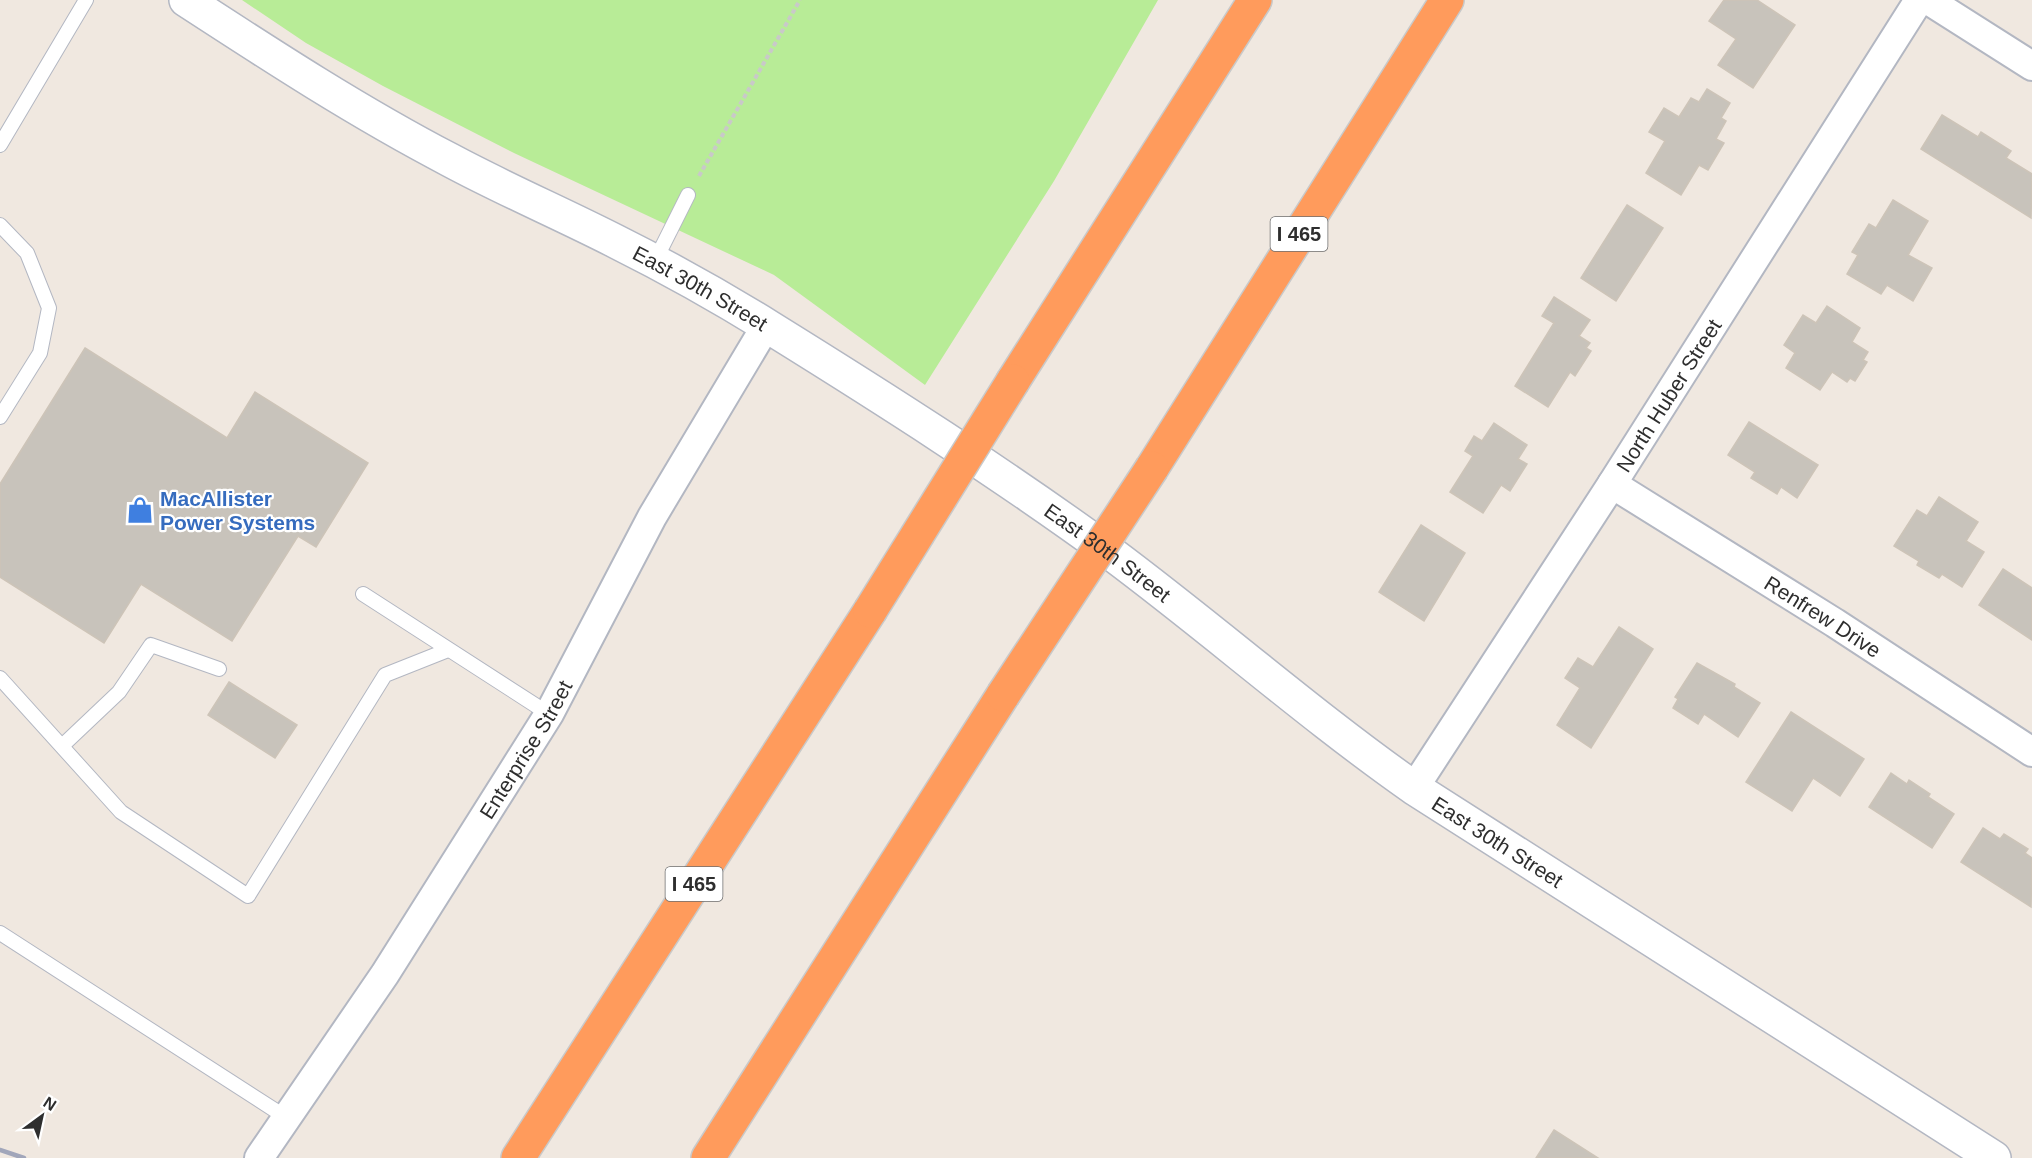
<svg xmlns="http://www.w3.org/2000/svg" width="2032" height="1158" font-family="Helvetica,sans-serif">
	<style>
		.green { fill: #b8ec97 }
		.building { fill: #c8c3bb; stroke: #cdc4b8; stroke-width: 1.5 }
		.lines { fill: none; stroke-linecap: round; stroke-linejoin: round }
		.lane-casing { stroke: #b3b7c2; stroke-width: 16 }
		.street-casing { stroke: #b3b7c2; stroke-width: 32 }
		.secondary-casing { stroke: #b3b7c2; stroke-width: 36 }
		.highway-casing { stroke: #c9c9c9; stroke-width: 36 }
		.path { stroke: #c9c9c9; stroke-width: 4; stroke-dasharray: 4.5 3; stroke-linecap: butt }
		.lane { stroke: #fff; stroke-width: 14 }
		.street { stroke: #fff; stroke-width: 28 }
		.secondary { stroke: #fff; stroke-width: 33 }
		.highway { stroke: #ff9b5c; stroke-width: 33 }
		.rail { stroke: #a1a6ba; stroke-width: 4.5 }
		.highway-bridge-casing { stroke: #c9c9c9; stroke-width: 36; stroke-linecap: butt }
		.highway-bridge { stroke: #ff9b5c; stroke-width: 33 }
		.labels { text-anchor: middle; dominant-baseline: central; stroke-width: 4.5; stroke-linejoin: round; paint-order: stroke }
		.shield { fill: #fff; stroke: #6d6d6d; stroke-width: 1.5 }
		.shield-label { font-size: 20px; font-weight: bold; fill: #2e2e2e }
		.street-label { font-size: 21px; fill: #2e2e2e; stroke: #fff }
		.shop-label { font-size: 21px; font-weight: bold; fill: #366cbe; stroke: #fff; text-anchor: start }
	</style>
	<rect width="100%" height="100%" fill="#f0e8e0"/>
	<polygon class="green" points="242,0 1158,0 1054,181 925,385 774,275 514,153 383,86 306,43"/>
	<g class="building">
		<polygon points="1724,0 1757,0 1795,25 1753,88 1718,65 1736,39 1709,21"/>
		<polygon points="1707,89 1730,103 1721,118 1726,121 1716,139 1724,143 1708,170 1699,165 1681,195 1646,173 1665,141 1649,132 1664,108 1679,117 1691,98 1699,102"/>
		<polygon points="1942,115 1978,137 1981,132 2011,151 2006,158 2032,174 2031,218 1921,149"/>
		<polygon points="1893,200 1928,221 1908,255 1932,268 1913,301 1887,285 1881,294 1847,274 1858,255 1852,252 1869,224 1876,228"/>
		<polygon points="1627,205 1663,228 1616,301 1581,278"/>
		<polygon points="1554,297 1590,320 1579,336 1590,343 1586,348 1591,351 1575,376 1570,372 1548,407 1515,386 1554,323 1542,316"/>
		<polygon points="1827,306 1860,328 1852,342 1868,352 1863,360 1867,362 1855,381 1850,378 1847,382 1832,372 1820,390 1786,368 1795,353 1784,345 1803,315 1816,323"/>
		<polygon points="85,348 227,438 255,392 368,463 316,547 298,536 232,641 141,584 104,643 0,577 0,484"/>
		<polygon points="1749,422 1818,465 1797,498 1781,487 1777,494 1751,478 1755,472 1728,455"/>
		<polygon points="1494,423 1527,445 1518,459 1527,464 1510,491 1501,485 1483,513 1450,492 1473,456 1465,451 1474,436 1482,441"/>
		<polygon points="1939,497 1978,522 1966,541 1984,552 1962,587 1942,574 1939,578 1917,565 1919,561 1894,546 1917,510 1927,516"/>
		<polygon points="1421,525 1465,553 1424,621 1379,592"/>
		<polygon points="2003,569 2032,588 2032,640 1979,605"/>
		<polygon points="1619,627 1653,649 1591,748 1557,725 1580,688 1565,678 1578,658 1593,667"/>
		<polygon points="1697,663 1735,684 1734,687 1760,703 1738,737 1704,714 1698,724 1673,708 1678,699 1675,697"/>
		<polygon points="229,682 297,725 275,758 208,715"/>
		<polygon points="1791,712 1864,759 1840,796 1813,778 1792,811 1746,782"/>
		<polygon points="1891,773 1907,784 1909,780 1930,794 1928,797 1954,814 1932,848 1869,807"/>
		<polygon points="1983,828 2000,839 2004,834 2028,849 2025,853 2032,858 2031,907 1961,862"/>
		<polygon points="1554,1130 1598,1158 1536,1158"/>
	</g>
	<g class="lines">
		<defs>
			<g id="lane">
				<polyline points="0,145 86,0"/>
				<polyline points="0,225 27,253 49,308 40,353 0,417"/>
				<polyline points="655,261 688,195"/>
				<polyline points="363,594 549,714"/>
				<polyline points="0,678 121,812 248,896 385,675 448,650"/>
				<polyline points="62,746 119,692 151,645 219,669"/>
				<polyline points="0,933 287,1118"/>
			</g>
			<g id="street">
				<polyline points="1928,0 2032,66"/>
				<path id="s1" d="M1612 484 1835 623 2032 752"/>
				<path id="s2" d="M1414 788 1612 484 1919 0"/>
				<path id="s3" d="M259 1158 385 974 549 714 652 517 766 326"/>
			</g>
			<g id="secondary">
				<path id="s4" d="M186 0C272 56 358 112 450 160 504 189 560 213 615 241 667 267 719 296 769 327 885 399 1001 473 1112 554 1214 630 1310 715 1414 788L1994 1158"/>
			</g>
			<g id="highway">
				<polyline points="1013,381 1255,0"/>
				<polyline points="1152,468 1447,0"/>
				<polyline points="518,1158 870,611"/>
				<polyline points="708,1158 1003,695"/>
			</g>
		</defs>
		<use href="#lane" class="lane-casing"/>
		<use href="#street" class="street-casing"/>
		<use href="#secondary" class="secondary-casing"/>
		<use href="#highway" class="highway-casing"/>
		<polyline class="path" points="699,176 800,0"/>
		<use href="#lane" class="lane"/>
		<use href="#street" class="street"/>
		<use href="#secondary" class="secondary"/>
		<use href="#highway" class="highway"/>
		<polyline class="rail" points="0,1150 24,1158"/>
		<defs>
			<g id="highway-bridge">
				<polyline points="870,611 1013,381"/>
				<polyline points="1003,695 1152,468"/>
			</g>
		</defs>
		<use href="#highway-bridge" class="highway-bridge-casing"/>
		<use href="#highway-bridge" class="highway-bridge"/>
	</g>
	<defs>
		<symbol id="shop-bare" viewBox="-9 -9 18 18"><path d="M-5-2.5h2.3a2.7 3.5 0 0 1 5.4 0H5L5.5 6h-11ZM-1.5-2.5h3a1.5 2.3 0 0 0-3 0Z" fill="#3f7fe0" stroke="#fff" stroke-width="2.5" paint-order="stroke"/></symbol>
	</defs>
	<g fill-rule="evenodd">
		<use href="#shop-bare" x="121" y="491" width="38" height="38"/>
	</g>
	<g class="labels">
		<g class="shield">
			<rect x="1270.5" y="217" width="57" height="34" rx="4.5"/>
			<rect x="665.5" y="867" width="57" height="34" rx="4.5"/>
		</g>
		<g class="shield-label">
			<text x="1299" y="234">I 465</text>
			<text x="694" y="884">I 465</text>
		</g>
		<g class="street-label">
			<text stroke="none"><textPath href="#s4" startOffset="590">East 30th Street</textPath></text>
			<text stroke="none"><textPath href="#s2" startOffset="468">North Huber Street</textPath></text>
			<text stroke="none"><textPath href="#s4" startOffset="1076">East 30th Street</textPath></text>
			<text stroke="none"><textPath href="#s1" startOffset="249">Renfrew Drive</textPath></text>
			<text stroke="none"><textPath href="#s3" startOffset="488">Enterprise Street</textPath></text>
			<text stroke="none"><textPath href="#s4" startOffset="1562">East 30th Street</textPath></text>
		</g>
		<g class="shop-label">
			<text x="160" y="498">MacAllister<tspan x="160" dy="24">Power Systems</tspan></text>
		</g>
	</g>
	<g transform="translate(42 1116) rotate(33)" stroke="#ffffff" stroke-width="4.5" paint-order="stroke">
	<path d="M0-4.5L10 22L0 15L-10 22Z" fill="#2e2e2e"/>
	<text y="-9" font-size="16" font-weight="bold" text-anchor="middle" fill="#2e2e2e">N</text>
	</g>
</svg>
